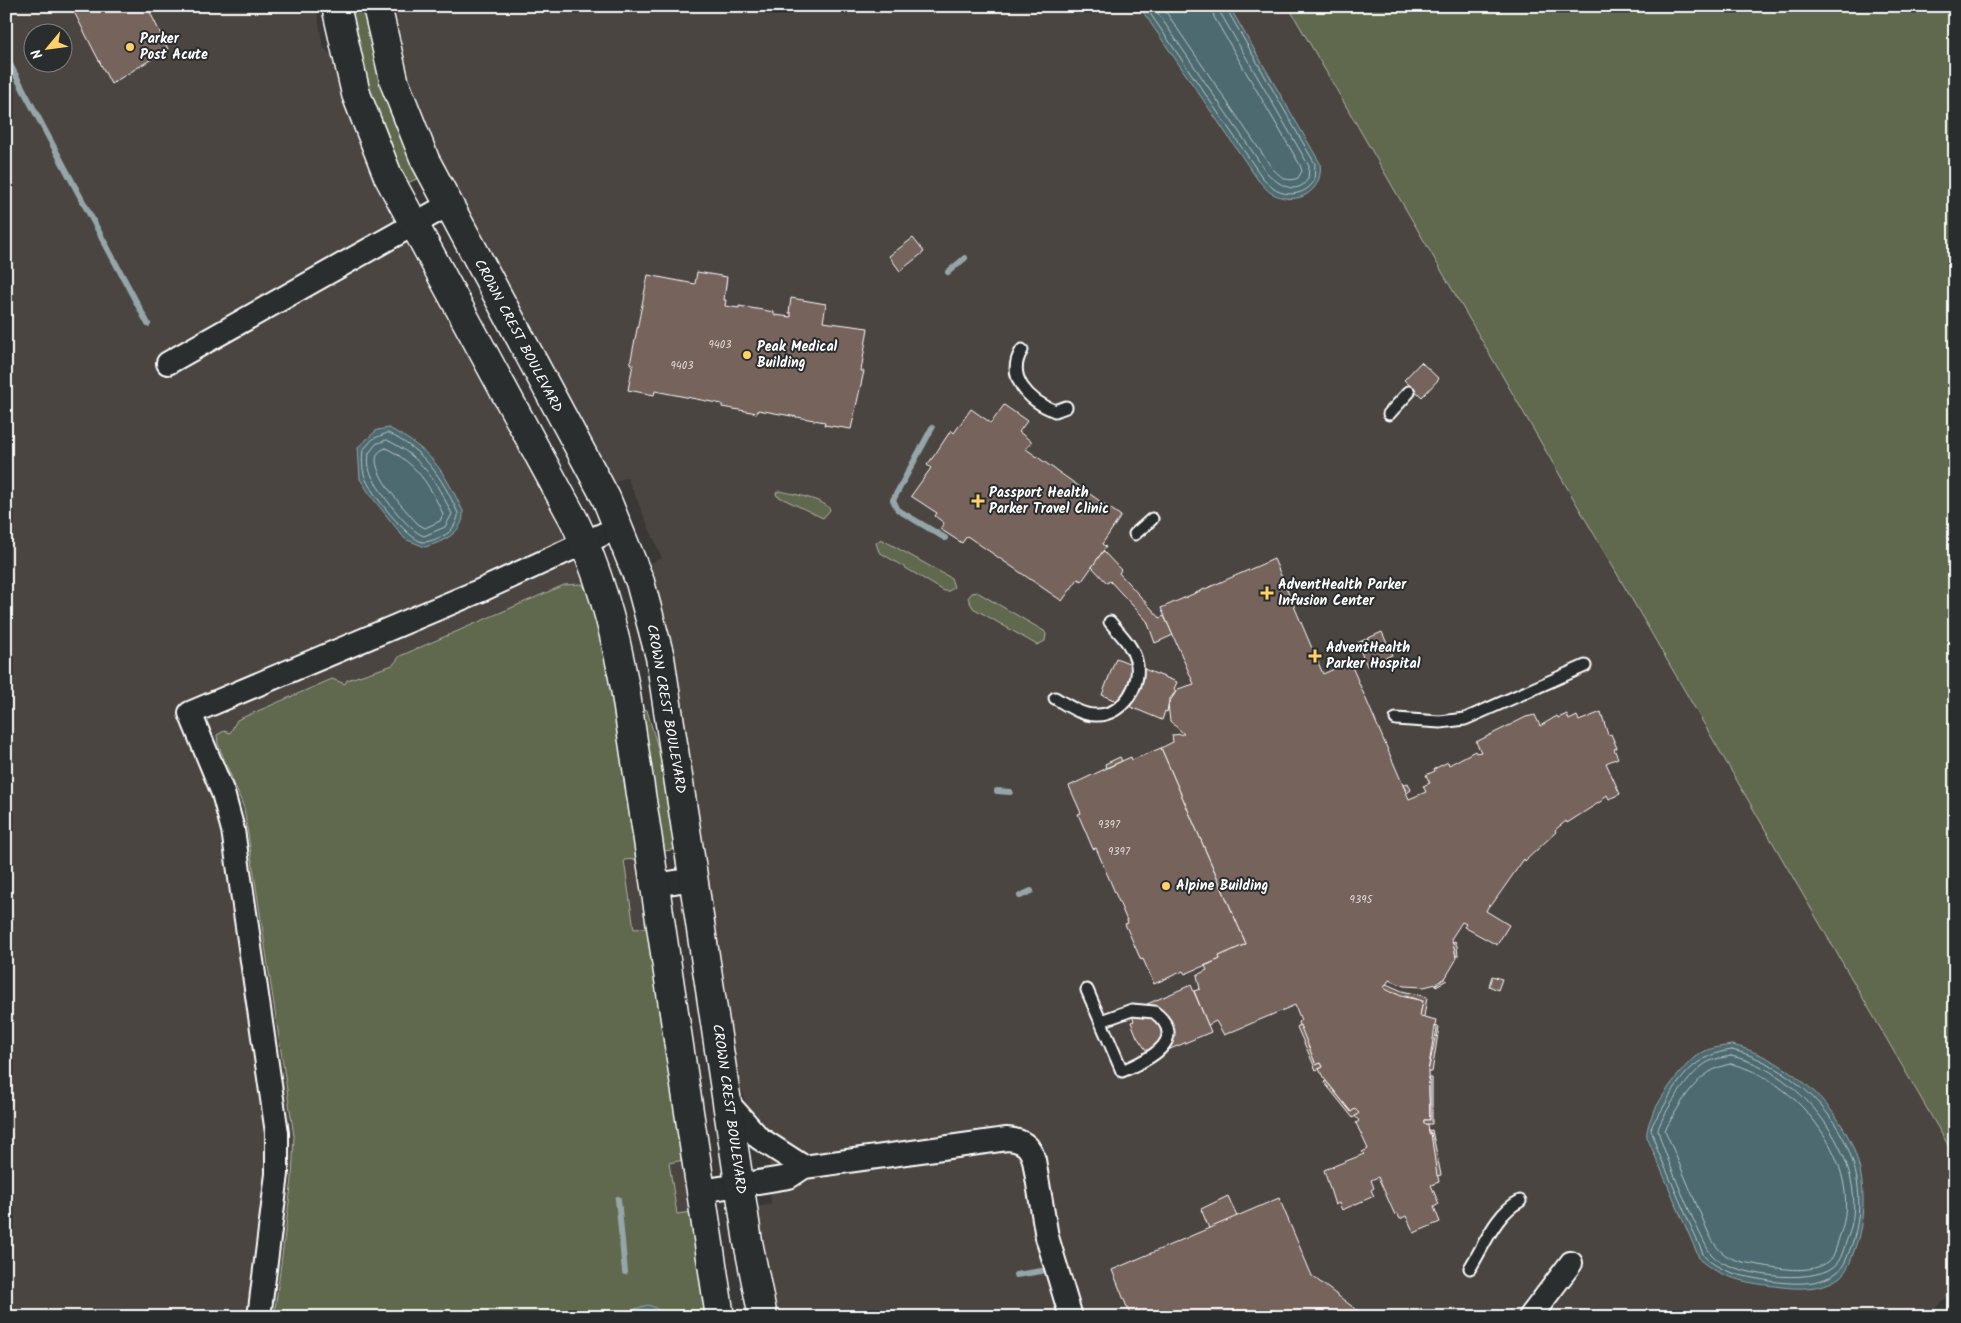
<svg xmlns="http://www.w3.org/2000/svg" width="1961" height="1323" font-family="Kalam,sans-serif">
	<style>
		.built { fill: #4b4542; fill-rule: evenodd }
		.green { fill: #60674e; stroke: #b0b3a6 }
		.water { fill: #4d6b6f; stroke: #94a6a9 }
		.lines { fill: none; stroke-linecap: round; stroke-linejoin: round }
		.shore { stroke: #b8c4c5; stroke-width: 1 }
		.stream { stroke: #94a6a9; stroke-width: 6 }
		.building { fill: #74635c; stroke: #fff }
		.lane-casing { stroke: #fff; stroke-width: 15 }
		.street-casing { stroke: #fff; stroke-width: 26 }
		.secondary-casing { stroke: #fff; stroke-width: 31 }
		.lane { stroke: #2a2d2e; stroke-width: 11 }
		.street { stroke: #2a2d2e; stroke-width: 22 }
		.secondary { stroke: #2a2d2e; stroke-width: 28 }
		.poi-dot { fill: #ffd166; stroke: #2a2d2e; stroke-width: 2 }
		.labels { text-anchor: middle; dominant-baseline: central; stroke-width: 4; stroke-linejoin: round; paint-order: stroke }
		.number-label { font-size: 11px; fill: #dcd8d6 }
		.poi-label { font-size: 14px; font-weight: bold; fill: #fff; stroke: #2a2d2e; text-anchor: start }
		.street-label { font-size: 14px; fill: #fff; stroke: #2a2d2e }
	</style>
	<rect width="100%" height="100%" fill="#393837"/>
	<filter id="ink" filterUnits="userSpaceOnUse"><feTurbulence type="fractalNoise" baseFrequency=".02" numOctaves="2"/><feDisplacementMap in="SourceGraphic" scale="10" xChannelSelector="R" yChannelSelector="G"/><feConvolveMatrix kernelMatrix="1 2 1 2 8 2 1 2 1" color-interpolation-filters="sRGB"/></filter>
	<g filter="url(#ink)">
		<g class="built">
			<path d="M6 6H316L323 47 331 55 355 132 387 208 555 517 587 591 636 855 706 1317H6ZM32 32H62V62H32Z"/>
			<polygon points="391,6 1955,6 1955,1291 1934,1310 1937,1317 778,1317 757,1207 771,1204 767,1132 747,1109 738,1074 676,666 668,628 648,564 662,558 627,477 616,482 609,472 435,149 409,81"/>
		</g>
		<g class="green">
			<path d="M349 6H363C374 65 391 124 419 178L405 184 373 107Z"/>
			<polygon points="1288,6 1955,6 1955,1157"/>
			<path d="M779 491C790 493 827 500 830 510L823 518 777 496 776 493Z"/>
			<polygon points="881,539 951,578 954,587 949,591 944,591 879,552 876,543"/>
			<path d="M582 584C591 594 595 613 598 626 618 701 626 779 636 855V859L624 860 634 929 648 928 683 1160 669 1163 677 1214 691 1212 707 1317H274L292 1179 294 1136 244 808 218 744 217 735 224 731 230 733 237 720 332 679 345 684 347 680 393 665 400 656 564 585Z"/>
			<polygon points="977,592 1044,631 1046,634 1045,641 1037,645 973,608 968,598 972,593"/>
			<polygon points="642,709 647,710 667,780 678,849 664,851"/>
		</g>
		<g class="water">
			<path d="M1139 6H1229L1320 163C1324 191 1298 207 1273 194 1268 192 1263 185 1258 180Z"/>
			<path d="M389 428C432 451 442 468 463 511 465 533 442 542 425 547L405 539 371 496 360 479 358 447 377 430Z"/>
			<path d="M1732 1045C1771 1054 1810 1082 1834 1114 1864 1153 1871 1205 1854 1251 1851 1260 1848 1270 1840 1277 1821 1291 1795 1289 1774 1286 1747 1283 1721 1278 1700 1260L1647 1137C1644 1117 1679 1070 1695 1057 1706 1048 1719 1047 1732 1045Z"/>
			<polygon points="648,1305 656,1308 662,1317 630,1317 635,1309"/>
		</g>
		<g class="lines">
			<g class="shore">
				<path d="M1145 6 1262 177C1266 181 1270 186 1274 189 1287 198 1307 194 1314 181L1315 164 1225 6"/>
				<path d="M1153 6 1267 173C1278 184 1296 197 1308 179L1309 166 1221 14 1219 6"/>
				<path d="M1162 6 1272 168C1280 176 1286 183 1298 178L1302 171 1300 165 1214 17 1212 6"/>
				<path d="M388 433C425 451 441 476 458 513 459 519 453 529 448 533 442 537 430 542 423 542 409 541 369 491 365 477 362 469 362 458 363 450L373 439Z"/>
				<path d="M387 440C422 457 436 481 452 514L445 527 424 536C408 531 379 492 372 476 368 470 368 460 369 453L376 444Z"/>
				<path d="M386 448C417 464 429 484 443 514L440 521 425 528 418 524C408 513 354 457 386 448Z"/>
				<path d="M1732 1050C1769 1058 1808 1087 1830 1117 1858 1154 1867 1204 1851 1247 1847 1256 1845 1267 1836 1273 1818 1286 1792 1284 1770 1281 1747 1277 1722 1274 1704 1256L1657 1149 1651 1129C1653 1121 1659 1115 1663 1108 1679 1078 1696 1054 1732 1050Z"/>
				<path d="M1731 1056C1802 1070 1875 1164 1848 1237 1844 1246 1842 1261 1833 1267 1811 1285 1730 1276 1711 1254 1703 1245 1659 1143 1658 1129 1664 1112 1687 1078 1702 1066 1710 1059 1721 1058 1731 1056Z"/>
				<path d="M1731 1064C1797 1078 1866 1166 1840 1235 1837 1243 1835 1257 1828 1262 1810 1274 1784 1269 1765 1266 1737 1261 1722 1261 1709 1234L1665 1130C1681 1103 1697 1069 1731 1064Z"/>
			</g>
			<g class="stream">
				<polyline points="6,57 148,324"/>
				<polyline points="948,272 965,258"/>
				<polyline points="932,428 893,500 898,510 945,538"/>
				<polyline points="997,791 1010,792"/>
				<polyline points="1020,896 1031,891"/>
				<polyline points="6,942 7,942"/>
				<polyline points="618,1199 625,1272"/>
				<polyline points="1016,1275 1042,1271"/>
			</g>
		</g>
		<g class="building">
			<polygon points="71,6 147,6 168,49 111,84"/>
			<polygon points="913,238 924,252 900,271 889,256"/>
			<polygon points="697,272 727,277 724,300 726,300 725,306 739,308 739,306 774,312 774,315 791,317 791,313 789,313 791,298 826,304 823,322 868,328 861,371 864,371 851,429 824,425 825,422 758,410 757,413 722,407 722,404 655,391 654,395 628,390 633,364 630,364 648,275 695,284"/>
			<polygon points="1421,362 1439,379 1422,397 1404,380"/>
			<polygon points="1004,405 1027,421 1019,432 1032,442 1026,449 1121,516 1102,544 1106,547 1082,581 1078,579 1062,601 967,536 962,543 940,529 944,523 935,516 937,513 911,496 931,468 927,465 936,453 951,430 954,433 971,409 991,423"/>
			<polygon points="1103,551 1121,570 1119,573 1160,618 1164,616 1173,635 1155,643 1147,621 1110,581 1107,583 1092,567"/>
			<polygon points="1274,559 1323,674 1350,662 1409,799 1426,792 1423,786 1430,783 1426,775 1435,771 1434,769 1448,762 1449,765 1475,751 1476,753 1481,752 1476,742 1526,717 1535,715 1540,726 1557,716 1558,718 1567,714 1569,720 1577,716 1579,721 1601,712 1608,735 1611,734 1617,748 1614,749 1618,758 1606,763 1620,794 1609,799 1607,795 1602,799 1603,800 1567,823 1566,821 1555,830 1556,832 1525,861 1524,859 1491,906 1489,905 1486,911 1509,925 1497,945 1464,927 1466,924 1462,922 1451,939 1455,949 1456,960 1446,977 1436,984 1424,987 1404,986 1389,980 1384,988 1401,996 1423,1001 1420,1016 1436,1020 1428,1072 1430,1120 1424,1120 1424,1124 1428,1124 1429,1134 1431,1133 1438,1172 1437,1172 1439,1182 1431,1185 1439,1204 1434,1207 1440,1222 1414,1233 1406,1216 1400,1219 1397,1213 1395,1215 1378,1177 1371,1180 1374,1188 1371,1190 1374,1196 1342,1210 1339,1203 1335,1205 1324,1170 1364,1154 1362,1152 1368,1149 1356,1123 1359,1121 1355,1116 1359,1113 1355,1109 1351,1112 1323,1077 1319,1069 1323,1067 1321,1063 1316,1065 1300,1029 1298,1022 1301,1020 1295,1005 1224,1035 1216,1021 1208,1025 1194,991 1200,989 1197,975 1207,970 1205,966 1220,959 1219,956 1246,944 1161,748 1173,742 1172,735 1184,734 1170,721 1168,704 1178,689 1194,684 1161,608"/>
			<polygon points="1382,632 1392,655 1367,666 1357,643"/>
			<polygon points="1116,658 1177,682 1174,689 1176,691 1169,700 1167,712 1165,711 1162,720 1102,695"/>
			<polygon points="1161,748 1246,944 1219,956 1220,959 1185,974 1183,971 1154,984 1143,959 1141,960 1125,924 1128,923 1096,848 1093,849 1078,814 1081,813 1069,786 1122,761 1131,757 1132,760"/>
			<polygon points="1120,757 1122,761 1106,768 1105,764"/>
			<polygon points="1408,783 1411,790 1407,793 1403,785"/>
			<polygon points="1455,941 1457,946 1458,956 1456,956 1453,942"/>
			<polygon points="1492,976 1502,979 1498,990 1489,986"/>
			<polygon points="1445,978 1447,980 1436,986 1436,984"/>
			<polygon points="1386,984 1402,991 1427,997 1424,1017 1420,1016 1423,1001 1391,992 1384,988"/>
			<polygon points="1191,985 1211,1032 1151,1057 1137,1037 1131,1022 1134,1021 1131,1011"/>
			<polygon points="1300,1025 1316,1065 1321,1063 1323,1067 1316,1070 1297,1027"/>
			<polygon points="1435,1026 1439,1027 1432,1072 1428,1072 1437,1029"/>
			<polygon points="1427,1078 1432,1078 1432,1124 1424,1124 1424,1120 1430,1120 1430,1080"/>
			<polygon points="1326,1081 1351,1112 1355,1109 1359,1113 1353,1118 1324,1082"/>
			<polygon points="1432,1130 1441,1175 1437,1176 1431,1133 1428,1131"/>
			<polygon points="1228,1196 1238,1219 1210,1231 1201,1209"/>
			<polygon points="1279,1198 1312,1276 1366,1317 1131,1317 1112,1270"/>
		</g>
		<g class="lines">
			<defs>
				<g id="lane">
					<path d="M1022 350C1005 377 1029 401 1055 411L1066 407"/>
					<polyline points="1389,414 1409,392"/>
					<polyline points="1135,534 1152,519"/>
					<path d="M1055 698C1067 705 1082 716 1097 715 1123 715 1143 684 1136 660 1132 645 1120 634 1110 622"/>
					<polyline points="1396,719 1440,722 1465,719 1585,666"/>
					<path d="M1087 990 1122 1071C1146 1061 1191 1040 1154 1012L1132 1010 1101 1021"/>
					<path d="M1470 1268C1484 1246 1496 1213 1520 1201"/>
				</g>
				<g id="street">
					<polyline points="168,363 448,205"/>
					<polyline points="655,885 694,879"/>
					<polyline points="729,1104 759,1138 804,1167"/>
					<path d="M701 1191 789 1177 804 1167 1007 1139C1022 1140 1030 1145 1034 1160L1047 1237 1071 1317"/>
					<polyline points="259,1317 277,1174 277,1133 233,830 223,793 190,713 484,589 619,527"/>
					<polyline points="1530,1317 1571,1263"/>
				</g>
				<g id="secondary">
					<path d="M336 6 356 94 388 176 574 520C600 573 615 631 625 688L720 1317"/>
					<polyline points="377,6 395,84 425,160 606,498 640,582 660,657 748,1242 763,1317"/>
				</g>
			</defs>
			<use href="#lane" class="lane-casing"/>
			<use href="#street" class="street-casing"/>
			<use href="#secondary" class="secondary-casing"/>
			<use href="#lane" class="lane"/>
			<use href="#street" class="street"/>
			<use href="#secondary" class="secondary"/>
		</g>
	</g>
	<g class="poi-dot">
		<circle cx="130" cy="47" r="5"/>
		<circle cx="747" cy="355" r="5"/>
		<path d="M975.5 493.5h5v5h5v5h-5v5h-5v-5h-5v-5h5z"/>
		<path d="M1264.5 585.5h5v5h5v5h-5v5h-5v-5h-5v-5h5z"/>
		<path d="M1312.5 648.5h5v5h5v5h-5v5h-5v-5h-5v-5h5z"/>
		<circle cx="1166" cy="886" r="5"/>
	</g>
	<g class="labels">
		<g class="number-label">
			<text x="720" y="345">9403</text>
			<text x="682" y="366">9403</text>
			<text x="1109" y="825">9397</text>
			<text x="1119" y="852">9397</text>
			<text x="1361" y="900">9395</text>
		</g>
		<g class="poi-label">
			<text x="140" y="39">Parker<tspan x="140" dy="16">Post Acute</tspan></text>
			<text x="757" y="347">Peak Medical<tspan x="757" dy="16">Building</tspan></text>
			<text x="989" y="493">Passport Health<tspan x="989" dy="16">Parker Travel Clinic</tspan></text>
			<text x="1278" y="585">AdventHealth Parker<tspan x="1278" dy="16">Infusion Center</tspan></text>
			<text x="1326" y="648">AdventHealth<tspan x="1326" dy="16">Parker Hospital</tspan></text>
			<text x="1176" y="886">Alpine Building</text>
		</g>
		<g class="street-label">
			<text transform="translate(518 336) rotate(62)">CROWN CREST BOULEVARD</text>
			<text transform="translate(666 709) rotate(80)">CROWN CREST BOULEVARD</text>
			<text transform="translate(729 1109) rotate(82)">CROWN CREST BOULEVARD</text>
		</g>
	</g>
	<rect width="1961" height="1323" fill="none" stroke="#2a2d2e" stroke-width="25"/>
	<rect x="12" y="12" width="1936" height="1298" fill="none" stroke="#fff" stroke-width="2" filter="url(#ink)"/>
	<g transform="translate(48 48) rotate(241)"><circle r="24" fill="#2a2d2e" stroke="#7f8182"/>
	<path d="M0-4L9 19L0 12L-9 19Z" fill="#ffd166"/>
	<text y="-8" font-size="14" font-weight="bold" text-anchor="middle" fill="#ffffff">N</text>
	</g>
</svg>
